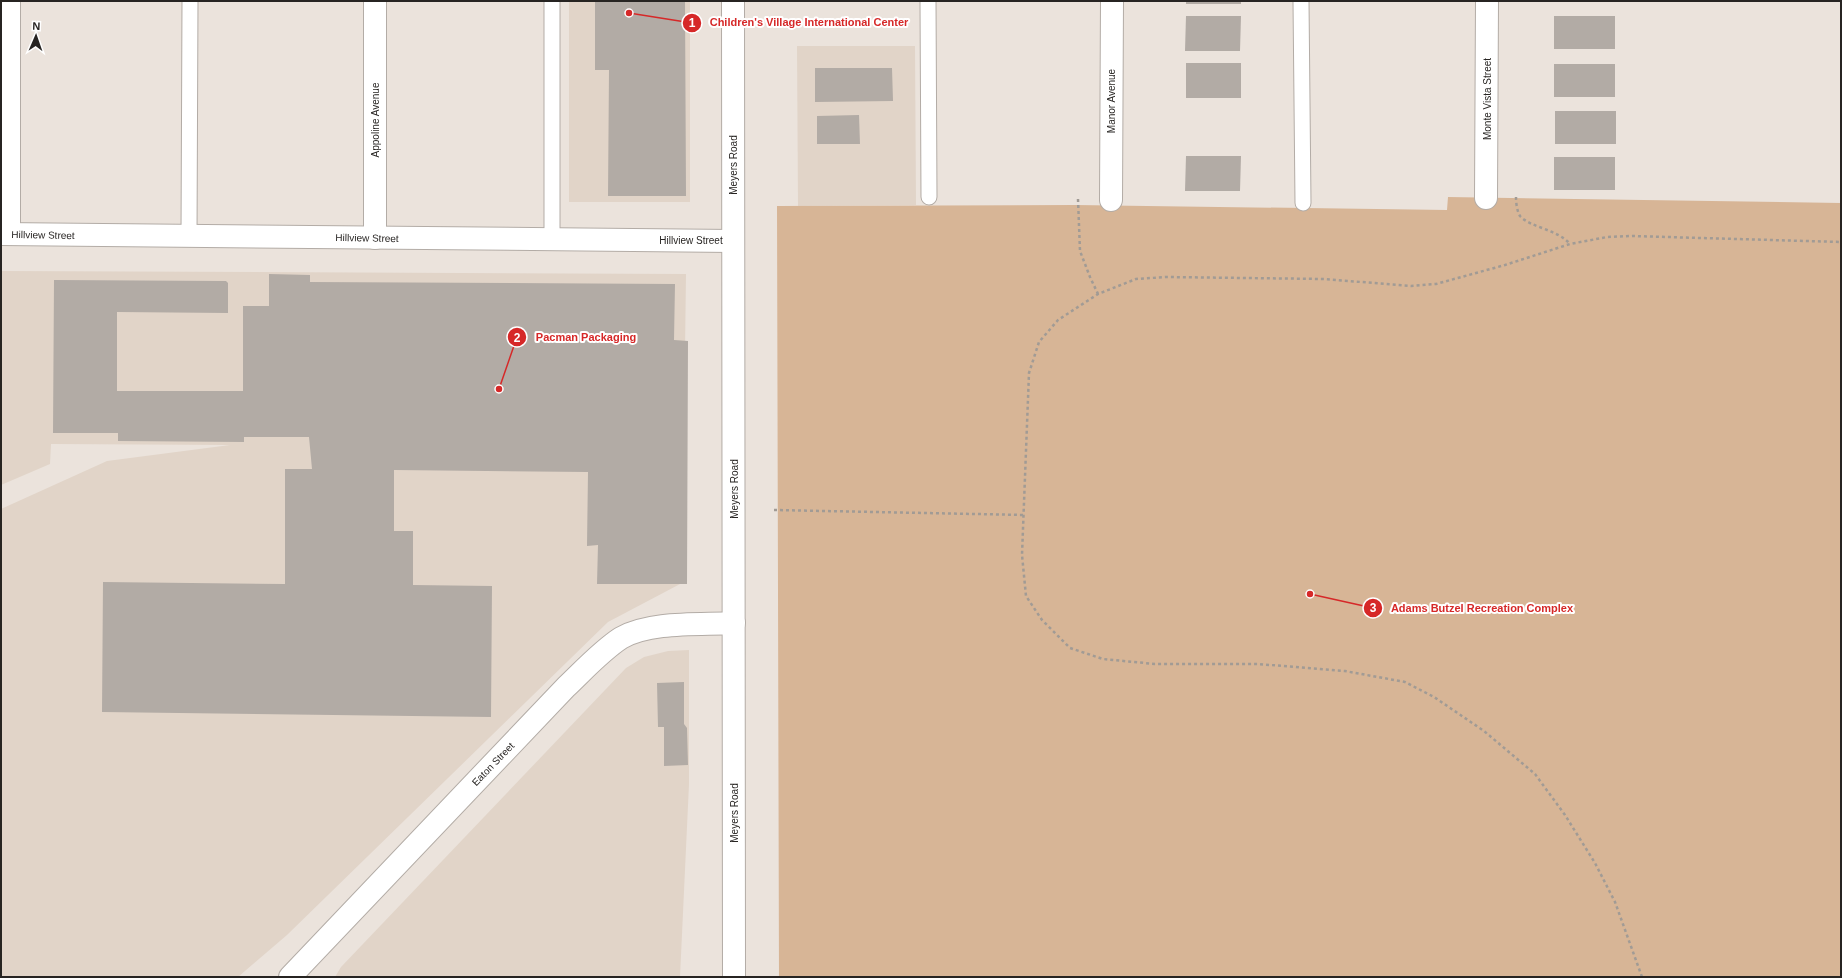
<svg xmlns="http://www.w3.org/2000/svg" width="1842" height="978" font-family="Arial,sans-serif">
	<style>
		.built { fill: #e1d4c8 }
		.green { fill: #d7b596 }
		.building { fill: #b2aba5 }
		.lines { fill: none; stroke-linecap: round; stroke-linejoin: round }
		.service-casing { stroke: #b3aca6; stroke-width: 17 }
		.minor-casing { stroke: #b3aca6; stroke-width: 24 }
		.tertiary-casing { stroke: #b3aca6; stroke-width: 24 }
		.path { stroke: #a19b95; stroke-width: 2.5; stroke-dasharray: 3 3; stroke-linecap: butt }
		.service { stroke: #fff; stroke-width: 15 }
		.minor { stroke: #fff; stroke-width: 22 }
		.tertiary { stroke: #fff; stroke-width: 22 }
		.labels { text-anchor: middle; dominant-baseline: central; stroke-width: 4; stroke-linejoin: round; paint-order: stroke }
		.street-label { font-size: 10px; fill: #272422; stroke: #fff }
		.leader { fill: none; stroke: #d62828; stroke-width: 1.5 }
		.callout-dot { fill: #d62828; stroke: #fff; stroke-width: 1.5 }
		.mark-label { font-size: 12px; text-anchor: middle; font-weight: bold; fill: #fff }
		.callout-label { font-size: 11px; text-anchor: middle; font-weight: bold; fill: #d62828; stroke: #fff; stroke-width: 4; stroke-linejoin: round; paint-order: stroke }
	</style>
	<rect width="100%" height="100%" fill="#ebe3dc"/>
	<g class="built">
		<rect x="569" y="1" width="121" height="201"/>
		<polygon points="797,46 915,46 916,205 798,206"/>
		<polygon points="1,271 686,274 682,583 608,622 287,935 238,977 1,977 1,509 107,461 230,445 51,444 50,464 1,485"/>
		<polygon points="689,650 689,784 680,977 335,977 341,967 626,668 644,657 668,651"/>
	</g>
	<polygon class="green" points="1448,197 1841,203 1841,977 779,977 777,206 1075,205 1447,210"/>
	<g class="building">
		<polygon points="595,1 685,1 686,196 608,196 609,70 595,70"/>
		<rect x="1186" y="1" width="55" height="3"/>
		<polygon points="1186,16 1241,16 1240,51 1185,51"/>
		<rect x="1554" y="16" width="61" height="33"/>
		<rect x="1186" y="63" width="55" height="35"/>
		<rect x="1554" y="64" width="61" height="33"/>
		<polygon points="815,68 892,68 893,101 815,102"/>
		<rect x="1555" y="111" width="61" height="33"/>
		<polygon points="859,115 860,144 817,144 817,116"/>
		<polygon points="1186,156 1241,156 1240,191 1185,191"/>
		<rect x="1554" y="157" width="61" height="33"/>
		<polygon points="269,274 310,275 310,282 675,284 674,340 688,341 687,584 597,584 598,545 587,546 588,472 394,470 394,531 413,531 413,585 492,586 491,717 102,712 103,582 285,584 285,469 312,469 309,437 244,437 244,442 118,441 118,433 53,433 54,280 226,281 228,283 228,313 117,312 117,391 243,391 243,306 269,306"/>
		<polygon points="684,682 684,724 687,728 688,765 664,766 664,727 658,727 657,683"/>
	</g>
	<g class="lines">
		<defs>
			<g id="service">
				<polyline points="928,1 929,197"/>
				<polyline points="1301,1 1303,203"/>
				<polyline points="189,236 190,1"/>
				<polyline points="552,239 552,1"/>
			</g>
			<g id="minor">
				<polyline points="375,1 375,238"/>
				<polyline points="1486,198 1487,1"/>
				<polyline points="1111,200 1112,1"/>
				<polyline points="1,234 733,241"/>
				<polyline points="9,234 9,1"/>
				<path d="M290 977 566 687C583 671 601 651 621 638 650 621 701 625 734 623"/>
			</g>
			<polyline id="tertiary" points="733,1 734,977"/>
		</defs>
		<use href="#service" class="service-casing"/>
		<use href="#minor" class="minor-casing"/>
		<use href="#tertiary" class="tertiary-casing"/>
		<g class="path">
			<path d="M1516 197C1516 203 1517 211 1520 216 1531 228 1557 229 1570 244"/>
			<polyline points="1078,199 1080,251 1090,277 1098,294"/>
			<polyline points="774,510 1025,515"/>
			<polyline points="1642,977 1615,902 1595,863 1565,815 1535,774 1484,731 1434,697 1405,682 1345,671 1258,664 1155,664 1103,659 1070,648 1042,620 1026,596 1022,555 1029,373 1039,342 1058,320 1098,294 1136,279 1166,277 1324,279 1411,286 1436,284 1505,265 1570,244 1607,237 1632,236 1841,242"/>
		</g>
		<use href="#service" class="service"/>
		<use href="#minor" class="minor"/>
		<use href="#tertiary" class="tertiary"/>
	</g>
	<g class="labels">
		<g class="street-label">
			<text transform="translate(1487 99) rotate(-90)">Monte Vista Street</text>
			<text transform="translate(1111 101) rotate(-90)">Manor Avenue</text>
			<text transform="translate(375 120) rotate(-90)">Appoline Avenue</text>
			<text transform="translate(733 165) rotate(-90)">Meyers Road</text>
			<text transform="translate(43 235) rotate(1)">Hillview Street</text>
			<text transform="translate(367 238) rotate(1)">Hillview Street</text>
			<text x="691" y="240">Hillview Street</text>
			<text transform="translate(734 489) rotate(-90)">Meyers Road</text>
			<text transform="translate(493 764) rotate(-46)">Eaton Street</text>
			<text transform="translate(734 813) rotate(-90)">Meyers Road</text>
		</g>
	</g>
	<path class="leader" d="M629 13L692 23M499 389L517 337M1310 594L1373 608"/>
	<g class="callout-dot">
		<circle cx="629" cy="13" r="4"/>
		<circle cx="499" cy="389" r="4"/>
		<circle cx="1310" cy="594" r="4"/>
		<circle cx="692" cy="23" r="10"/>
		<circle cx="517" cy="337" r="10"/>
		<circle cx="1373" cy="608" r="10"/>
	</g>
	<g class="mark-label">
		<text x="692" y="27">1</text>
		<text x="517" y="342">2</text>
		<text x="1373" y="612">3</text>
	</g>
	<g class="callout-label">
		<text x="809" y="26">Children's Village International Center</text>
		<text x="586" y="341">Pacman Packaging</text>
		<text x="1482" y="612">Adams Butzel Recreation Complex</text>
	</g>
	<rect width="1842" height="978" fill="none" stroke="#272422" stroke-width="4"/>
	<g transform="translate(36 36) rotate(2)" stroke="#ffffff" stroke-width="3" paint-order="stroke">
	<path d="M0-3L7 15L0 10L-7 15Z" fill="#272422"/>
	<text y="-6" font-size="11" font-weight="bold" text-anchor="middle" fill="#272422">N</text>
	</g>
</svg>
